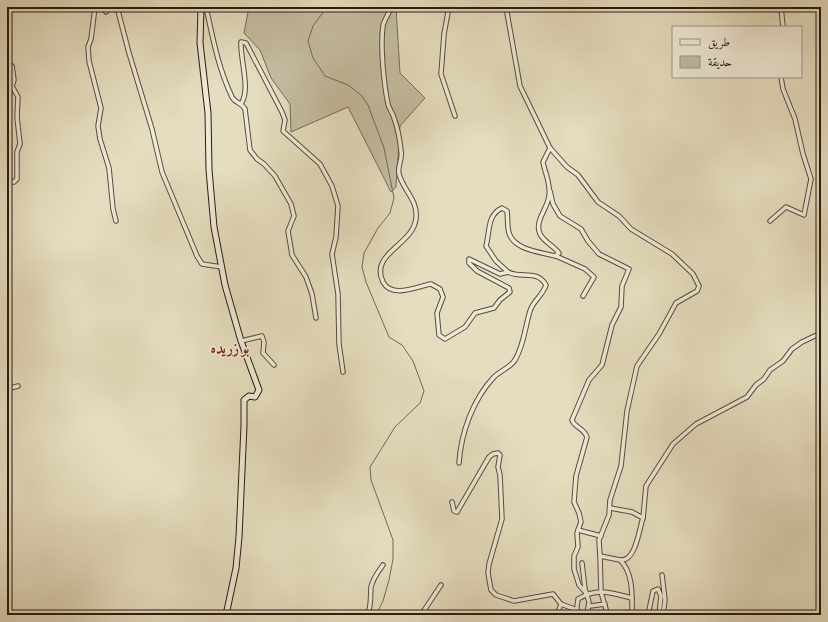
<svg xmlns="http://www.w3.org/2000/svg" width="828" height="622" font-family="'Libre Bodoni',Amiri,serif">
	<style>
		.green { fill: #c5bca2; stroke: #766c5c }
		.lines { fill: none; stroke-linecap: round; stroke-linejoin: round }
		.stream { stroke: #726858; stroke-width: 1 }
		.street-casing { stroke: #564c40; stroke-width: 5.5 }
		.secondary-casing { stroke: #261c15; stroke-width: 7 }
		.street { stroke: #eee9d5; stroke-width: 3.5 }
		.secondary { stroke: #eee9d5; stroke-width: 5 }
		.labels { text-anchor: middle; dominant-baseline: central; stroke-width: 3.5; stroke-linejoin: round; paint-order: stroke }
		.quarter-label { font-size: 15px; font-weight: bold; fill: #7a1f14; stroke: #eee9d5 }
	</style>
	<rect width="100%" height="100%" fill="#e5ddbf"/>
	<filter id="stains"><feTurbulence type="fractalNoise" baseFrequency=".005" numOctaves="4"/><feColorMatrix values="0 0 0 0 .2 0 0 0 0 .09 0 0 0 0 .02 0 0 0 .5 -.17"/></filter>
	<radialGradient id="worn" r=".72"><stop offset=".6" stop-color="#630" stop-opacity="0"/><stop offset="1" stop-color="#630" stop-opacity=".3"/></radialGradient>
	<polygon class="green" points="249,7 396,7 400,73 425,98 400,126 396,187 391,192 348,107 291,132 290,104 271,78 260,50 244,33"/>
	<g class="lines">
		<polyline class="stream" points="327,7 313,26 308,41 313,58 325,76 348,85 361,95 368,105 384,148 394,198 390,213 378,228 364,253 362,267 366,282 389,337 402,345 413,361 424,391 420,403 395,427 370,467 371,480 393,540 393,559 389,580 383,601 376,615"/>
		<defs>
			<g id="street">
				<polyline points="95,7 91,39 88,47 89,61 101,108 98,126 100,139 109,168 113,209 116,221"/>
				<polyline points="102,7 106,12 111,7"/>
				<polyline points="117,7 129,53 152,129 162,172 197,256 202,264 222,267"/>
				<path d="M206 7C213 39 218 67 232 97 235 103 242 103 245 109L250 150 257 159 264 164 275 176 291 204 294 216 288 231 292 255 306 277 312 294 316 318"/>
				<path d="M391 7C389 14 384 20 383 26 380 46 384 85 388 104 389 109 393 113 394 118 398 129 400 140 401 151 403 159 397 166 399 174 403 190 418 200 416 218 414 245 369 253 383 282 392 299 418 286 431 284L440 289 443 297 437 313 439 335 445 339 465 327 475 313 494 308 500 300 510 292 509 288 477 271 469 263V259L500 274 508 272C521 279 537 269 546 285 543 295 533 301 530 311 525 327 524 345 515 360 511 367 500 371 494 377 473 399 461 433 459 463"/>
				<polyline points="449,7 444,34 441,74 455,116"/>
				<path d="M506 7 520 86 550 148 567 167 578 175 598 202 619 216 631 229 672 254 693 274 699 286 697 291 676 303 659 334 637 366 627 411 621 466 610 500 609 515 599 540 600 556 620 560C634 573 632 598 632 615"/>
				<polyline points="781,7 783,27"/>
				<path d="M241 104C251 89 240 60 241 42L246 43 282 112 285 120 283 131 320 164 332 186 338 206 336 237 332 254 338 294 339 344 343 372"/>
				<polyline points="7,182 14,182 17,179 17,152 20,144 17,117 18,97 12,86 14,80 12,66"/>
				<path d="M550 191 553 204 560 216 581 229 588 241 599 254 629 269 622 286 621 307 612 325 602 365 589 380 572 420C574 427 584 428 587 437L576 476 574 502 579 513 581 522 577 533 578 547 574 556V569L579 585 587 594"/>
				<polyline points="770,221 786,207 804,215 811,179 803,154 795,119 783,89 781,77"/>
				<polyline points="556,256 585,269 594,277 583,296"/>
				<path d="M508 272 496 261 486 246C490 231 487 215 502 208L507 211C508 218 507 226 509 233 514 250 540 252 555 256L559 253C554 246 544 242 540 234 534 221 548 208 549 196 551 183 545 174 543 162L550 148"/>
				<polyline points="241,341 262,336 264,342 263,353 274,365"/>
				<polyline points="7,389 18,386"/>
				<polyline points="452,502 454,511 457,512 489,457 493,454 498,453 500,455 498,467 500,475 502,519 489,564 488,573 491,590 496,595 514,601 553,594 561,604 577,610"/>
				<path d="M610 508 632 512 643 518C639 529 636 562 620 560"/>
				<polyline points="643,518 646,486 673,444 696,424 747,397 756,385 764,379 770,370 783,361 792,349 802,342 821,333"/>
				<polyline points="578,530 601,536"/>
				<polyline points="600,556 601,592 606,609 604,615"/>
				<polyline points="582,563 585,589 589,602 587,615"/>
				<polyline points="662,575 665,600 663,615"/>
				<polyline points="590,606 605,604"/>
				<path d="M367 615C372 606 370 597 371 587 373 578 378 572 383 565"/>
				<polyline points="421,615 441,585"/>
				<polyline points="557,615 561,604"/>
				<path d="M576 615 578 599C598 587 611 593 632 598"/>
				<polyline points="648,615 653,591 658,589 661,596 659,615"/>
			</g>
			<polyline id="secondary" points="201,7 200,43 208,113 209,170 214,227 225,285 241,341 259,390 255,397 249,396 244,400 244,426 239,537 236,568 226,615"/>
		</defs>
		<use href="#street" class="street-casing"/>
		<use href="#secondary" class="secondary-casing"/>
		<use href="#street" class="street"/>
		<use href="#secondary" class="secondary"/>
	</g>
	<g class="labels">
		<g class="quarter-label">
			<text x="230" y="348">بو زريده</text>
		</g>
	</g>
	<rect width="828" height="622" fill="none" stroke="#e5ddbf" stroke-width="24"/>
	<rect x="8" y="8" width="812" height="606" fill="none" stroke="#261c15" stroke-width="2"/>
	<rect x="12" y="12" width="804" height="598" fill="none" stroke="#261c15"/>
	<rect x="672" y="26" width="130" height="52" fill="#eee9d5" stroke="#9e9788"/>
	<rect x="680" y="39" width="20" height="6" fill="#eee9d5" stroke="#9e9788"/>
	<text x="708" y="46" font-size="12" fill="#261c15">طريق</text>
	<rect x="680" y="56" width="20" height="12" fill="#c5bca2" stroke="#9e9788"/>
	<text x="708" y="66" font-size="12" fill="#261c15">حديقة</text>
	<rect width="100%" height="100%" filter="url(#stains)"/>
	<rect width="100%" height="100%" fill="url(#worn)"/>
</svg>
